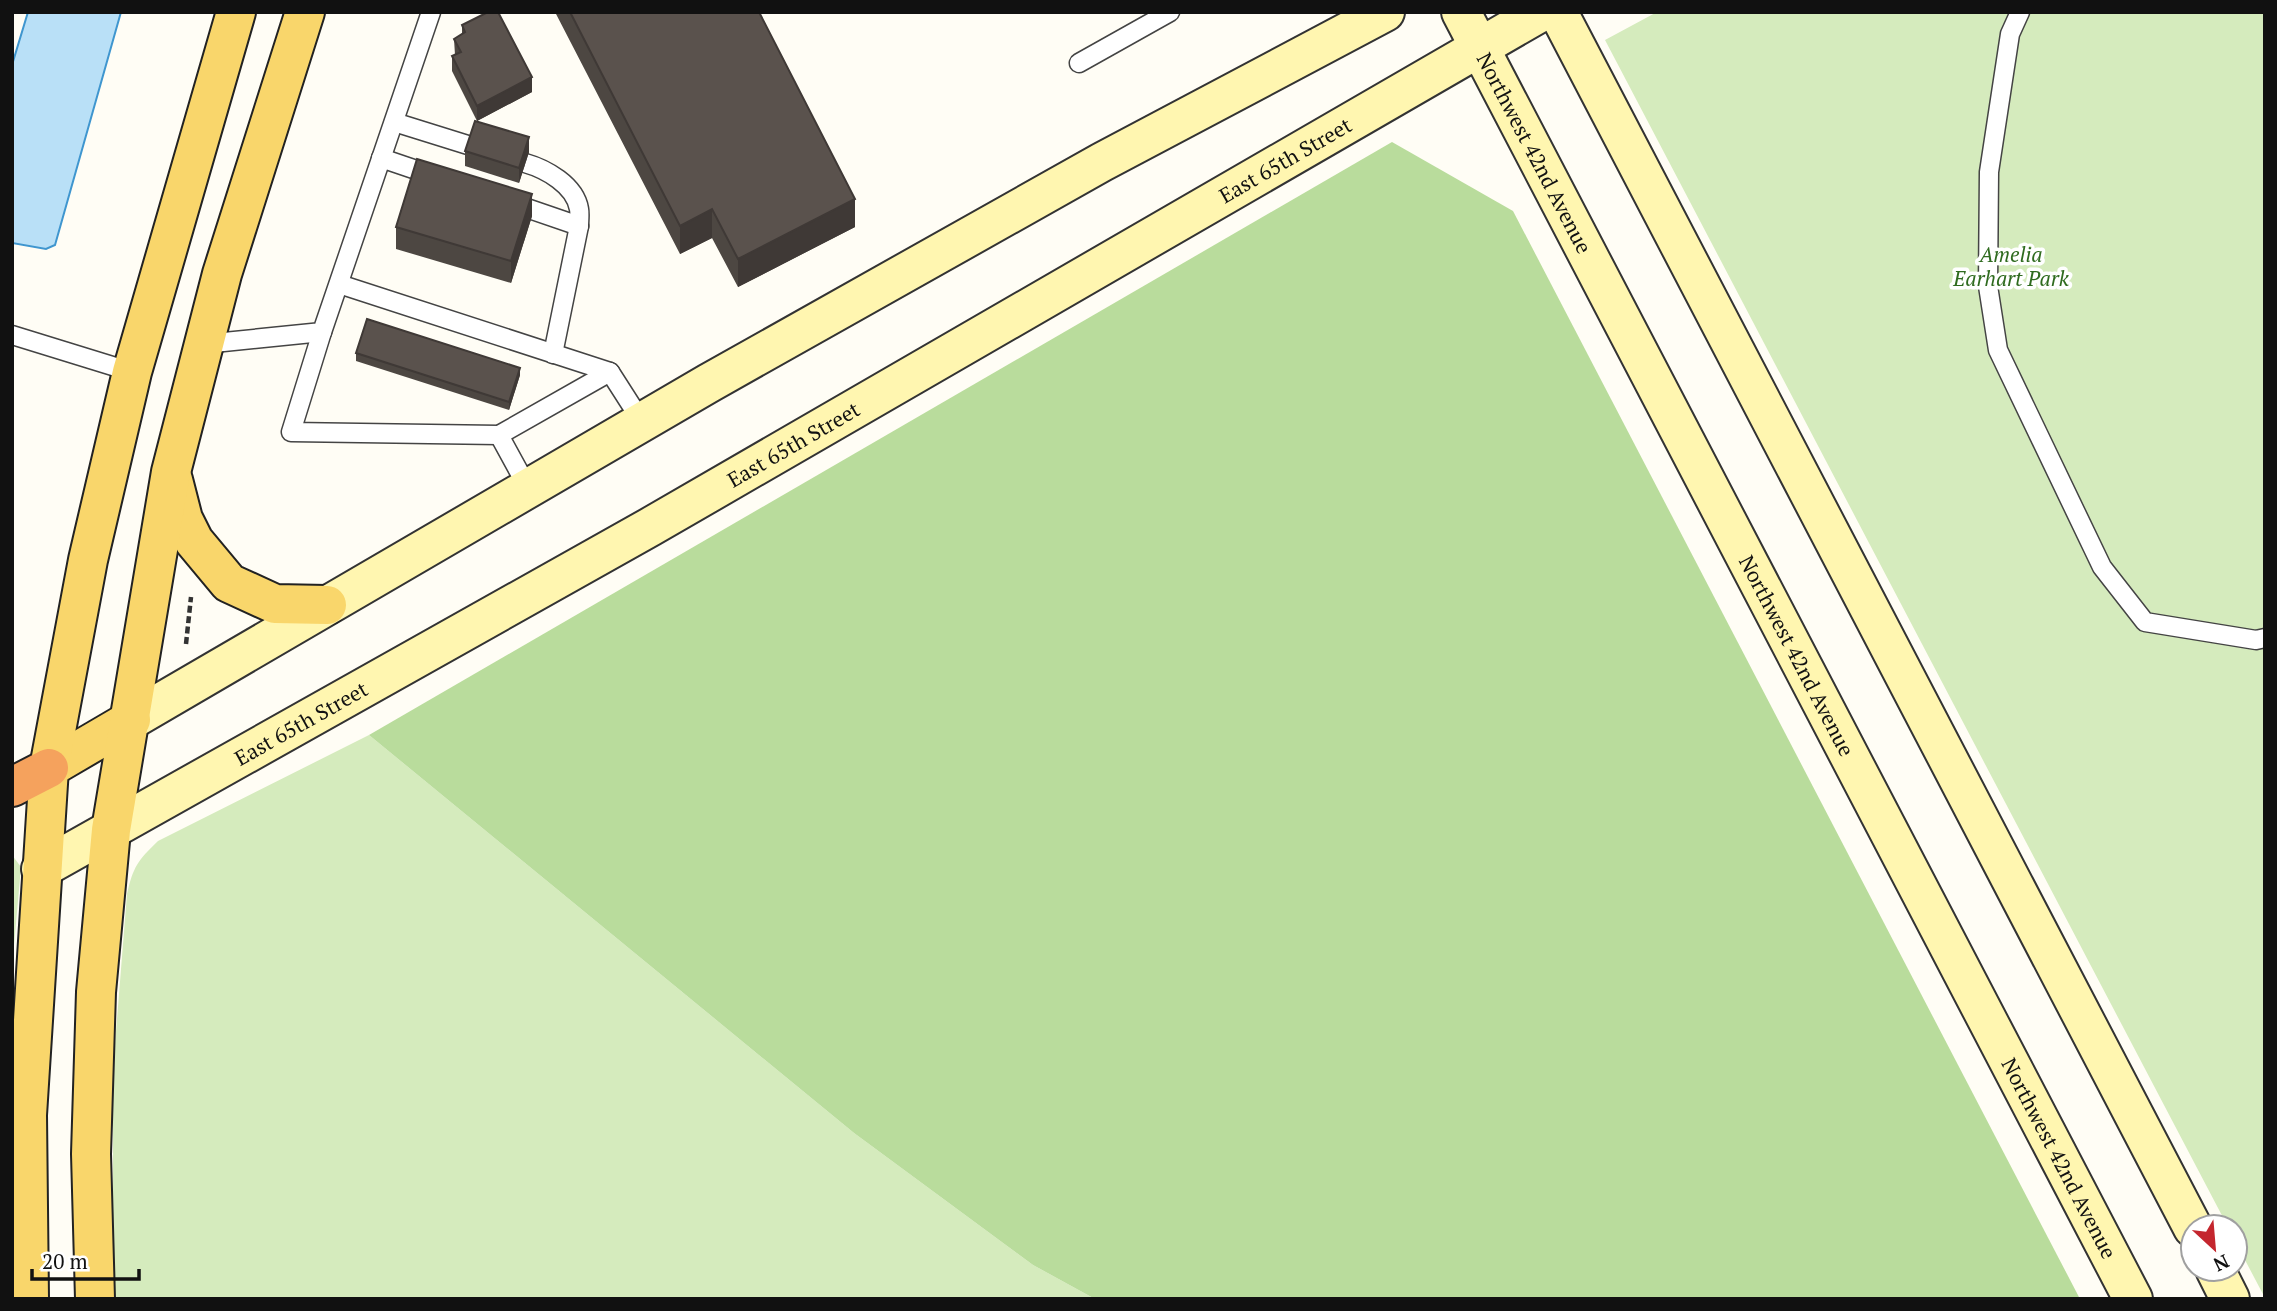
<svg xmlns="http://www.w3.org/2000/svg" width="2277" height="1311" font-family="'PT Serif',serif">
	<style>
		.green { fill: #d5ebbd }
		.forest { fill: #b9dc9c }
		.water { fill: #b9e0f7; stroke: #3f96cf; stroke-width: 2 }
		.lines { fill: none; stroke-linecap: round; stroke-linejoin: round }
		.lane-casing { stroke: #444; stroke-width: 21 }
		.secondary-casing { stroke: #333; stroke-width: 42 }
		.primary-casing { stroke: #222; stroke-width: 42 }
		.highway-casing { stroke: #222; stroke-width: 42 }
		.path { stroke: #333; stroke-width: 4.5; stroke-dasharray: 7 3.5; stroke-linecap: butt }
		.lane { stroke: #fff; stroke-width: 18 }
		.secondary { stroke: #fff6b0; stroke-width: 38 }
		.primary { stroke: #f9d66b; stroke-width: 38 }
		.highway { stroke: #f5a25d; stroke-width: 38 }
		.wall { fill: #4d4742 }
		.shaded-wall { fill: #3f3936 }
		.building { fill: #5a524d; stroke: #3f3936; stroke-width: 2 }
		.labels { text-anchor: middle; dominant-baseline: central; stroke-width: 7; stroke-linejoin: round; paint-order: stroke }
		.street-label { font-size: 21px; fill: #111; stroke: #fff }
		.park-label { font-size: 21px; font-style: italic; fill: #2f6b1f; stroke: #fff }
	</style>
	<rect width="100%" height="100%" fill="#fffdf5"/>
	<g class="green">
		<polygon points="1657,12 2265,12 2265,1298 2235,1241 2235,1227 2228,1227 1605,40"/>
		<path d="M369 735 854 1133 1033 1265 1095 1299H115L113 1262V1069L127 894C133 867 138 860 158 841Z"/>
		<polygon points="12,855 21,867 12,968"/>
	</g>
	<polygon class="forest" points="1392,142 1513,211 2080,1299 1095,1299 1033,1265 854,1133 369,735"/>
	<polygon class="water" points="28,12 121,12 55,245 46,249 12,243 12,65"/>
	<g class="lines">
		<defs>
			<g id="lane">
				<polyline points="2020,12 2010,34 1989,172 1988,286 1998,350 2102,567 2145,622 2256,640 2265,638"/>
				<polyline points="1079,63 1170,12"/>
				<polyline points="394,122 471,146"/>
				<polyline points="381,158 437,177"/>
				<path d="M525 163C546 169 575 185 579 209 580 214 579 221 579 226L553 354"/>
				<polyline points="509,202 579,226"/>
				<polyline points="339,284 610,372"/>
				<polyline points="322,332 291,432 499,435 610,372 642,422"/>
				<polyline points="12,335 132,372"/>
				<polyline points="204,344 322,332 431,12"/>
				<polyline points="499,435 528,488"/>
			</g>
			<g id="secondary">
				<path id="s1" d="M1461 12 2133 1299"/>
				<polyline points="1558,12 2193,1228"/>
				<polyline points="131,720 709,383 1102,162 1385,12"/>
				<path id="s2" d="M41 869 650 527 1541 12"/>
				<polyline points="2215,1269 2230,1299"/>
			</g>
			<g id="primary">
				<polyline points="173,480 183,519 194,541 229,583 275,604 327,605"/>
				<polyline points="49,768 131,720"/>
				<polyline points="29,1299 27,1115 49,768 88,560 132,372 236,12"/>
				<polyline points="95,1299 91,1154 96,992 111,830 171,472 222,274 305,12"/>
			</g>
			<polyline id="highway" points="12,787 49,768"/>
		</defs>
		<use href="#lane" class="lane-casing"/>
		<use href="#secondary" class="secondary-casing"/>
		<use href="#primary" class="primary-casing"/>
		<use href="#highway" class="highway-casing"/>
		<polyline class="path" points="186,644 191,597"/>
		<use href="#lane" class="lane"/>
		<use href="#secondary" class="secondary"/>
		<use href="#primary" class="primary"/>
		<use href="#highway" class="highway"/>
	</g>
	<g class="wall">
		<polygon points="555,12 759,12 855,227 738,287 712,238 680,254"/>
		<polygon points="462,25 532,92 477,121 452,71 452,56 455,55 454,39 462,34"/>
		<polygon points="465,151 529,152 519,183 465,166"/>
		<polygon points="532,216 511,283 396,249 396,227"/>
		<polygon points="356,353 520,375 509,410 356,361"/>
	</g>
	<g class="shaded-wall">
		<polygon points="532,77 532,92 477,121 477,106"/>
		<polygon points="529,137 529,152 519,183 519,168"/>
		<polygon points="532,194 532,216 511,283 511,261"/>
		<polygon points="855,199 855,227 738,287 738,259"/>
		<polygon points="712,209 712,238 680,254 680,226"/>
		<polygon points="520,368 520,375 509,410 509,402"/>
	</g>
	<g class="building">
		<polygon points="488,12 498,12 532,77 477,106 452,56 461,52 454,39 465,32 462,25"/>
		<polygon points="570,12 759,12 855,199 738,259 712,209 680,226"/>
		<polygon points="475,121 529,137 519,168 465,151"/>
		<polygon points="417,159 532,194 511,261 396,227"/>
		<polygon points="367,319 520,368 509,402 356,353"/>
	</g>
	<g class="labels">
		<g class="street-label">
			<text stroke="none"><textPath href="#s1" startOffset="159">Northwest 42nd Avenue</textPath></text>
			<text stroke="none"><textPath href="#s2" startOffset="1432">East 65th Street</textPath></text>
			<text stroke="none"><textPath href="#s2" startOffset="864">East 65th Street</textPath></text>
			<text stroke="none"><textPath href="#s1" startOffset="726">Northwest 42nd Avenue</textPath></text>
			<text stroke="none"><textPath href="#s2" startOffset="298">East 65th Street</textPath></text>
			<text stroke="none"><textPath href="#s1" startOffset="1293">Northwest 42nd Avenue</textPath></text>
		</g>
		<g class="park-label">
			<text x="2011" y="254">Amelia<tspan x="2011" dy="24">Earhart Park</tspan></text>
		</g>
	</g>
	<rect width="2277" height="1311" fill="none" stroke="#111111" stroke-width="28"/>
	<g transform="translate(2214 1248) rotate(154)"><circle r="33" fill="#ffffff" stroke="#a0a0a0" stroke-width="2"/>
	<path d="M0-5L12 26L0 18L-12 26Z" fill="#c4262e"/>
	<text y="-10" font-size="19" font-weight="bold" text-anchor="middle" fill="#111111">N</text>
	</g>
	<path d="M32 1269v10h107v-10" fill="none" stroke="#111111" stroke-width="3.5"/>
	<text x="42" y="1269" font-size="21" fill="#111111" stroke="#ffffff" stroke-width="5" paint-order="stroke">20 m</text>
</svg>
